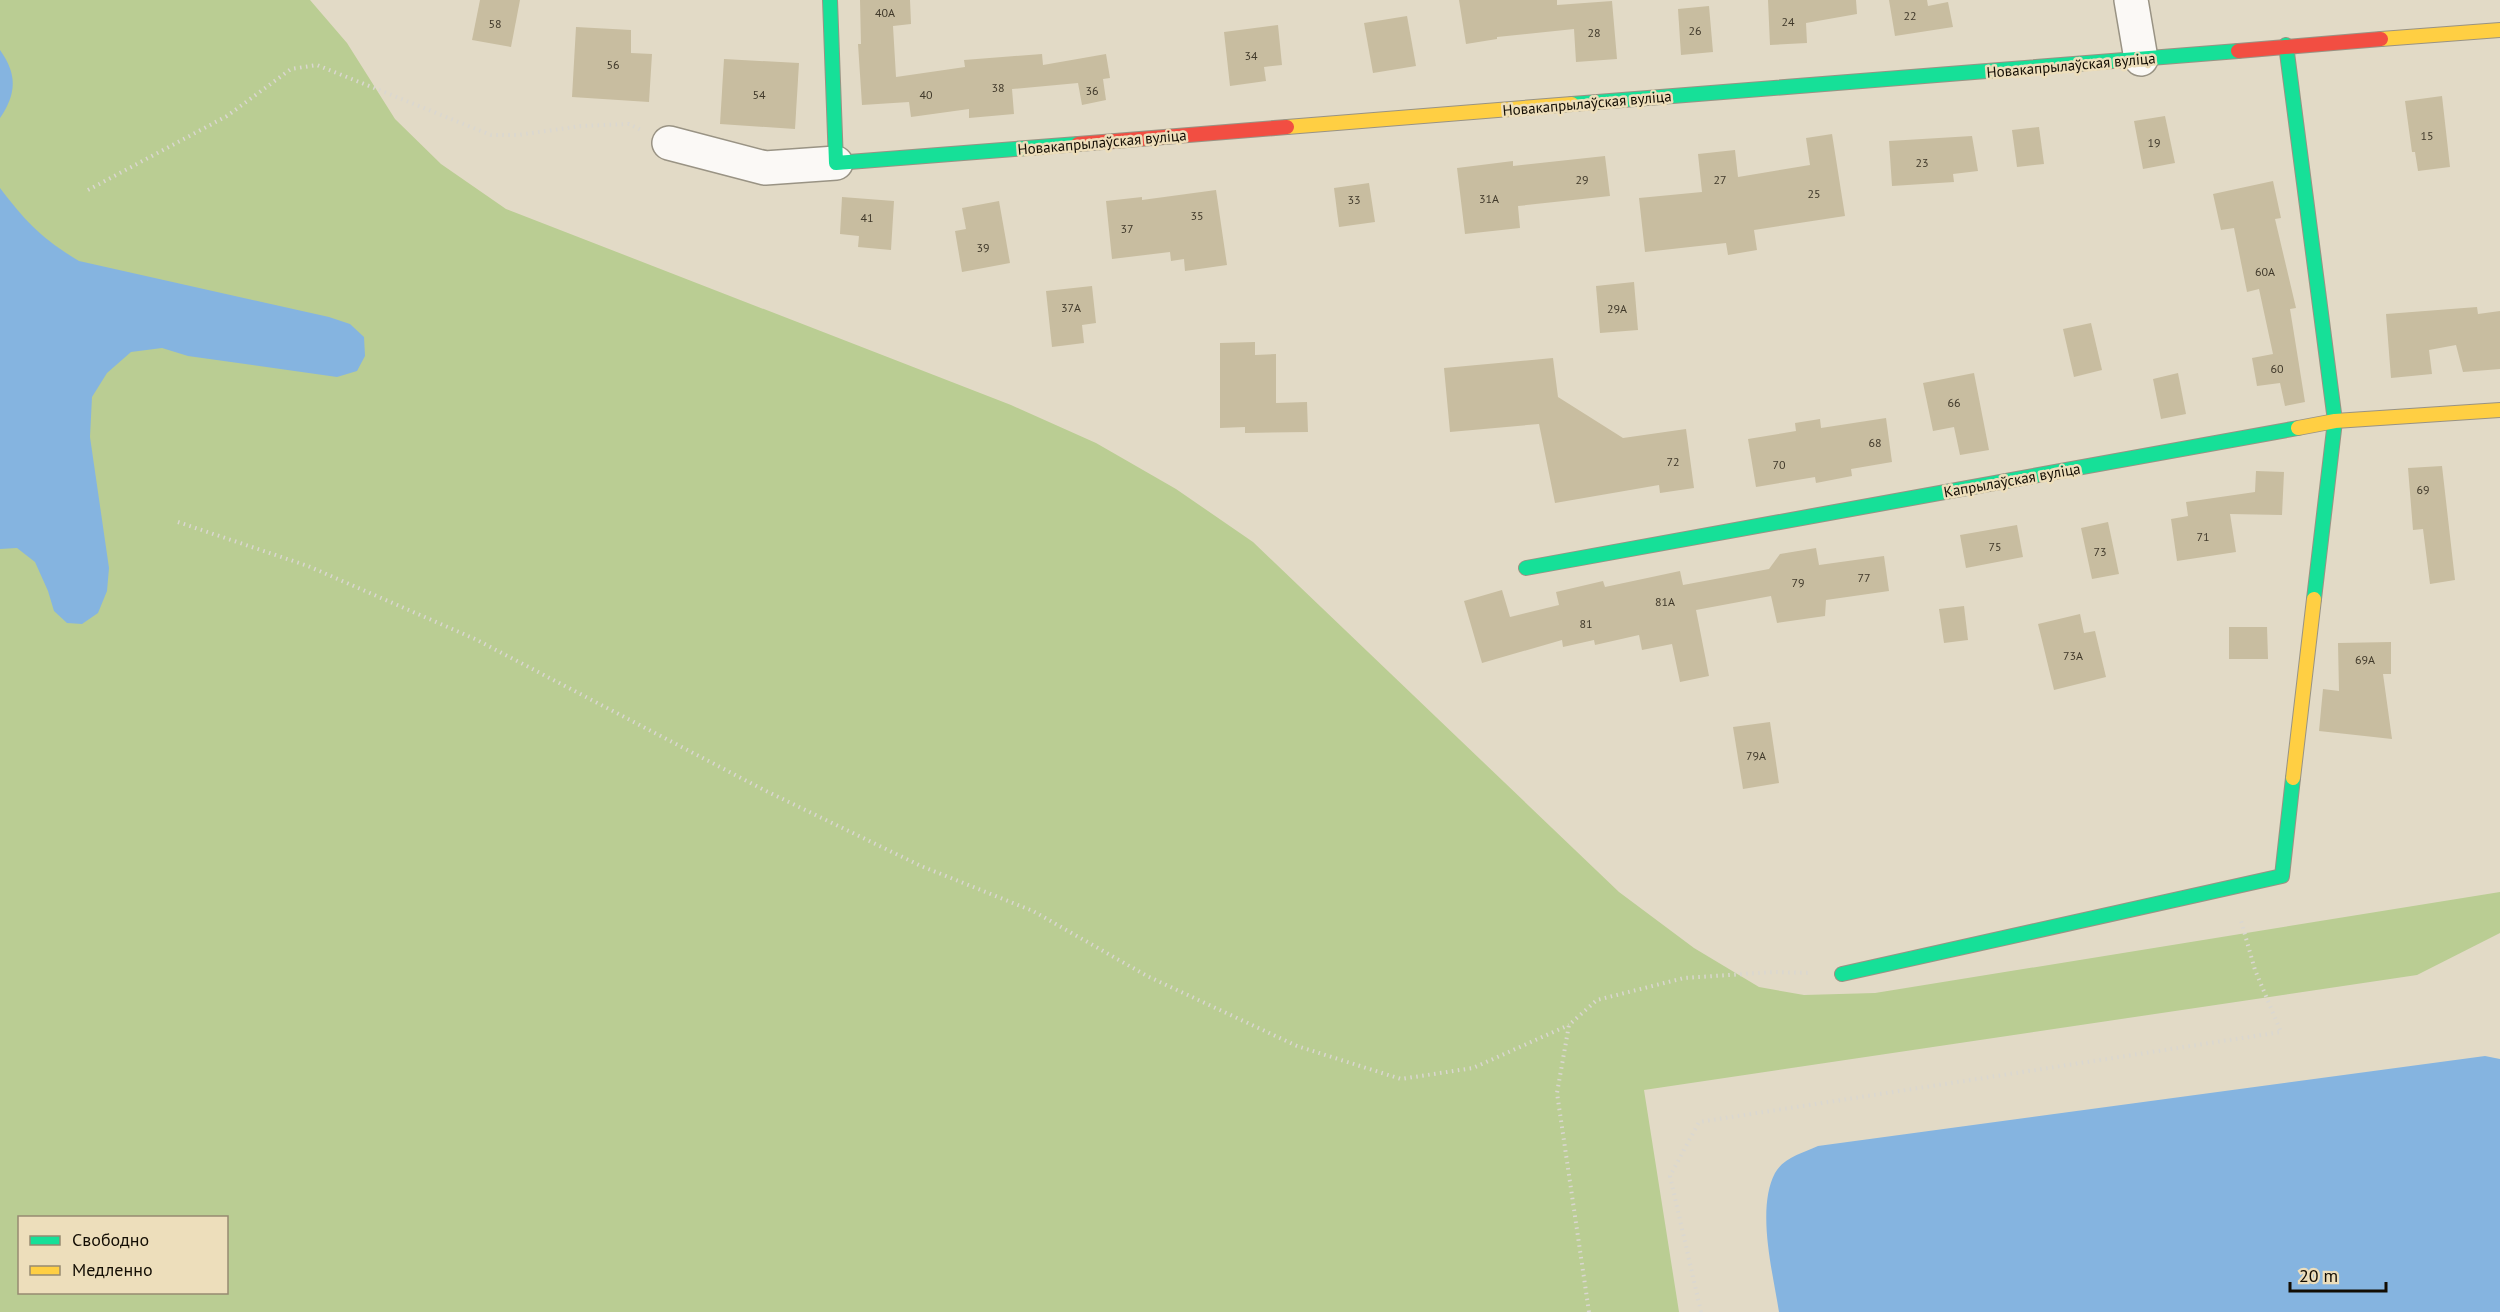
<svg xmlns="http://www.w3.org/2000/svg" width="2500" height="1312" font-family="'PT Sans',sans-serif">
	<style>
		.green { fill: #bacd93; fill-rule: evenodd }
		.water { fill: #85b4e0 }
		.building { fill: #c8bda0 }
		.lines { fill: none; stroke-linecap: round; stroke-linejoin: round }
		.street-casing { stroke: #999384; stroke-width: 36 }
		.fast-casing { stroke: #999384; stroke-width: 16 }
		.slow-casing { stroke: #999384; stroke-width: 16 }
		.jam-casing { stroke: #999384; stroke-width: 16 }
		.path { stroke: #dad7d0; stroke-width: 4; stroke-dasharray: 1.5 4.5; stroke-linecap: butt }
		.street { stroke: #fbf9f6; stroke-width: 33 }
		.fast { stroke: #16e098; stroke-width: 14 }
		.slow { stroke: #ffcf43; stroke-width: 14 }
		.jam { stroke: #f24e42; stroke-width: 14 }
		.labels { text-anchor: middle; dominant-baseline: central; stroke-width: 5; stroke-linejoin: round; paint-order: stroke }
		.number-label { font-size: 12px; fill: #40392a }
		.street-label { font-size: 15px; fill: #130d03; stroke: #eddebb }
	</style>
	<rect width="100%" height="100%" fill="#e2dac6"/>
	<path class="green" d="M0 0H310L347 43 395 119 441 164 506 209 1011 405 1096 443 1176 489 1253 542 1619 892 1694 948 1759 987 1804 995 1875 993 2500 892V933L2417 975 1644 1090 1679 1312H0ZM20 1218H226V1292H20Z"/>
	<g class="water">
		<path d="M0 50C17 74 17 93 0 118Z"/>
		<path d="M0 188C27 223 41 238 79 261L329 317 350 324 364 337 365 356 357 371 337 377 188 356 162 348 131 352 107 373 92 397 90 437 109 568 107 591 98 613 82 624 67 623 54 611 48 591 35 562 17 548 0 549Z"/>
		<path d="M2485 1056 2500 1059V1312H1779C1773 1273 1756 1209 1775 1173 1784 1157 1803 1153 1818 1146Z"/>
	</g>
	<g class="building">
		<polygon points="480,0 520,0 511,47 472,40"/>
		<polygon points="860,0 910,0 911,24 893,26 896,77 965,67 964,60 1042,54 1043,65 1106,54 1110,78 1103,79 1106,100 1082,105 1078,83 1012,89 1014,114 969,118 969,109 911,117 909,102 862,105 858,44 861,44"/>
		<polygon points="1459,0 1557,0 1557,5 1612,1 1617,59 1576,62 1574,29 1497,37 1497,39 1466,44"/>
		<polygon points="1768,0 1856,0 1857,14 1806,23 1807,43 1770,45"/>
		<polygon points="1889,0 1927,0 1928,6 1948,2 1953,27 1895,36"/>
		<polygon points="1709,6 1713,52 1681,55 1678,9"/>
		<polygon points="1407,16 1416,66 1373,73 1364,23"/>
		<polygon points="1278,25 1282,65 1264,67 1266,81 1230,86 1224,32"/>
		<polygon points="576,27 631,30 631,53 652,54 649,102 572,97"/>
		<polygon points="724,59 799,63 795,129 720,124"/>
		<polygon points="2442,96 2450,167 2418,171 2415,152 2412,152 2405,101"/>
		<polygon points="2165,116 2175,163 2143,169 2134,121"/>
		<polygon points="2039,127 2044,164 2017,167 2012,130"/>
		<polygon points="1832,134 1845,216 1754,230 1757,250 1728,255 1726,243 1645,252 1639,198 1702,192 1698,154 1735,150 1738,177 1810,165 1806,138"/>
		<polygon points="1972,136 1978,171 1953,174 1954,182 1892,186 1889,141"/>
		<polygon points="1605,156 1610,196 1518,206 1520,228 1465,234 1457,168 1513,161 1513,166"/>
		<polygon points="2273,181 2281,218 2275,219 2296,308 2290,309 2305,402 2285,406 2280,383 2257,386 2252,358 2273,354 2259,289 2247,292 2234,228 2221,230 2213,194"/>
		<polygon points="1369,183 1375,222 1339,227 1334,188"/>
		<polygon points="1216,190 1227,265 1185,271 1184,259 1171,261 1170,252 1112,259 1106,201 1142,197 1142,200"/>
		<polygon points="842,197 894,201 891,250 858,247 859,236 840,234"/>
		<polygon points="999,201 1010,263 962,272 955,231 966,229 962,208"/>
		<polygon points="1634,282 1638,330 1600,333 1596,286"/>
		<polygon points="1092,286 1096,323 1082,325 1084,343 1052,347 1046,291"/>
		<polygon points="2477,307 2478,314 2500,311 2500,369 2463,372 2456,345 2429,350 2432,374 2391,378 2386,314"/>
		<polygon points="2091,323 2102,370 2074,377 2063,329"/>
		<polygon points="1255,342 1255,355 1276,354 1276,403 1307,402 1308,432 1245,433 1245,427 1220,428 1220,343"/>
		<polygon points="1553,358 1558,397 1623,438 1686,429 1694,488 1660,493 1659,485 1555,503 1539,424 1450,432 1444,368"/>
		<polygon points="1974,373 1989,450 1960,455 1954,427 1933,431 1923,383"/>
		<polygon points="2178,373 2186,414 2161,419 2153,379"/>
		<polygon points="1886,418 1892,462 1851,469 1852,476 1816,483 1815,477 1756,487 1748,439 1796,431 1795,423 1820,419 1821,428"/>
		<polygon points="2442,466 2455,580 2430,584 2423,529 2413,530 2408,468"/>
		<polygon points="2256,471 2284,472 2282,515 2230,514 2236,552 2177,561 2171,519 2188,516 2186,502 2255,492"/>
		<polygon points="2108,522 2119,574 2092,579 2081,528"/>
		<polygon points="2017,525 2023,557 1966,568 1960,535"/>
		<polygon points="1816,548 1819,565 1884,556 1889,591 1826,600 1825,616 1777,623 1771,596 1696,610 1709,676 1680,682 1672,644 1642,650 1639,635 1595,645 1594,640 1563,647 1562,640 1482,663 1464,601 1502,590 1510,617 1559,605 1556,592 1603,581 1605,587 1680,571 1683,585 1769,569 1780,554"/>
		<polygon points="1964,606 1968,640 1944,643 1939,609"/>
		<polygon points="2080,614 2084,633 2095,631 2106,677 2054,690 2038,624"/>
		<polygon points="2229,627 2267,627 2268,659 2229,659"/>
		<polygon points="2391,642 2391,674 2383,674 2392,739 2319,731 2323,689 2339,691 2338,643"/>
		<polygon points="1770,722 1779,783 1743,789 1733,727"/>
	</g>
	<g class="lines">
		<defs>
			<g id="street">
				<polyline points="2131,0 2141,59"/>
				<polyline points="669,143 765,168 836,163"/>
			</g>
			<g id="fast">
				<polyline points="830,0 836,163 1078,144"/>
				<polyline points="2286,45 2335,421 2314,599"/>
				<polyline points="1572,104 2238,51"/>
				<polyline points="1526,568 2298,428"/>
				<polyline points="1842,974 2282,876 2293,778"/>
			</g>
			<g id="slow">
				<polyline points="2381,39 2500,30"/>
				<polyline points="1287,127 1572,104"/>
				<polyline points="2298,428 2335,421 2500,410"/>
				<polyline points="2293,778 2314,599"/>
			</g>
			<g id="jam">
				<polyline points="2238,51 2381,39"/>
				<polyline points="1078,144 1287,127"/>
			</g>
		</defs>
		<use href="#street" class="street-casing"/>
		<use href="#fast" class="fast-casing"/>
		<use href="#slow" class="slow-casing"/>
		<use href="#jam" class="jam-casing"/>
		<g class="path">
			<polyline points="88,190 227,116 291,69 317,65 491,135 518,135 581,126 629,124 641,130"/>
			<polyline points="178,522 308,566 475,639 764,790 921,866 1033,911 1147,976 1297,1046 1401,1079 1473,1068 1569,1025"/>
			<polyline points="1589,1312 1557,1093 1569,1025 1597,1000 1684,978 1774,972 1811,973"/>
			<polyline points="1701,1312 1670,1176 1699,1122 2281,1032 2255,970 2240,917"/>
		</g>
		<use href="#street" class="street"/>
		<use href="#fast" class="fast"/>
		<use href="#slow" class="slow"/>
		<use href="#jam" class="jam"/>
	</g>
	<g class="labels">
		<g class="number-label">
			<text x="885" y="12">40А</text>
			<text x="1910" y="15">22</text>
			<text x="1788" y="21">24</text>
			<text x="495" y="23">58</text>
			<text x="1695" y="30">26</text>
			<text x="1594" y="32">28</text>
			<text x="1251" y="55">34</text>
			<text x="613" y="64">56</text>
			<text x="998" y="87">38</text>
			<text x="1092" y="90">36</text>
			<text x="759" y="94">54</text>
			<text x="926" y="94">40</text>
			<text x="2427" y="135">15</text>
			<text x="2154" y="142">19</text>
			<text x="1922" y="162">23</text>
			<text x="1582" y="179">29</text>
			<text x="1720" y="179">27</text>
			<text x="1814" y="193">25</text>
			<text x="1489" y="198">31А</text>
			<text x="1354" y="199">33</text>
			<text x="1197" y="215">35</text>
			<text x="867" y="217">41</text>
			<text x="1127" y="228">37</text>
			<text x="983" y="247">39</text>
			<text x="2265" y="271">60А</text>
			<text x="1071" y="307">37А</text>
			<text x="1617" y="308">29А</text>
			<text x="2277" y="368">60</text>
			<text x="1954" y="402">66</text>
			<text x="1875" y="442">68</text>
			<text x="1673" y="461">72</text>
			<text x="1779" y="464">70</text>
			<text x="2423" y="489">69</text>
			<text x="2203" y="536">71</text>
			<text x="1995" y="546">75</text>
			<text x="2100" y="551">73</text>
			<text x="1864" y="577">77</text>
			<text x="1798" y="582">79</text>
			<text x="1665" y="601">81А</text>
			<text x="1586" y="623">81</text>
			<text x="2073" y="655">73А</text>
			<text x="2365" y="659">69А</text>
			<text x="1756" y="755">79А</text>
		</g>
		<g class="street-label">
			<text transform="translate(2071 65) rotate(-5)">Новакапрылаўская вуліца</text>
			<text transform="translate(1587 103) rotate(-5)">Новакапрылаўская вуліца</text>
			<text transform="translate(1102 142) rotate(-5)">Новакапрылаўская вуліца</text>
			<text transform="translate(2012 480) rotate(-10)">Капрылаўская вуліца</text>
		</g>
	</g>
	<rect x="18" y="1216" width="210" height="78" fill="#eddebb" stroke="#968a71" stroke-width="1.5"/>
	<rect x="30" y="1236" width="30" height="9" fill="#16e098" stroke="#968a71" stroke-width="1.5"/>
	<text x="72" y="1246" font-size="18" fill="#130d03">Свободно</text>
	<rect x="30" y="1266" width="30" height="9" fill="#ffcf43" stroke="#968a71" stroke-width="1.5"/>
	<text x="72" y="1276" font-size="18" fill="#130d03">Медленно</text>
	<path d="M2290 1282v9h96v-9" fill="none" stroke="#130d03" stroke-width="3"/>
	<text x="2299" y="1282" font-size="18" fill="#130d03" stroke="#eddebb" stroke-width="4.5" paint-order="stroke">20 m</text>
</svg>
